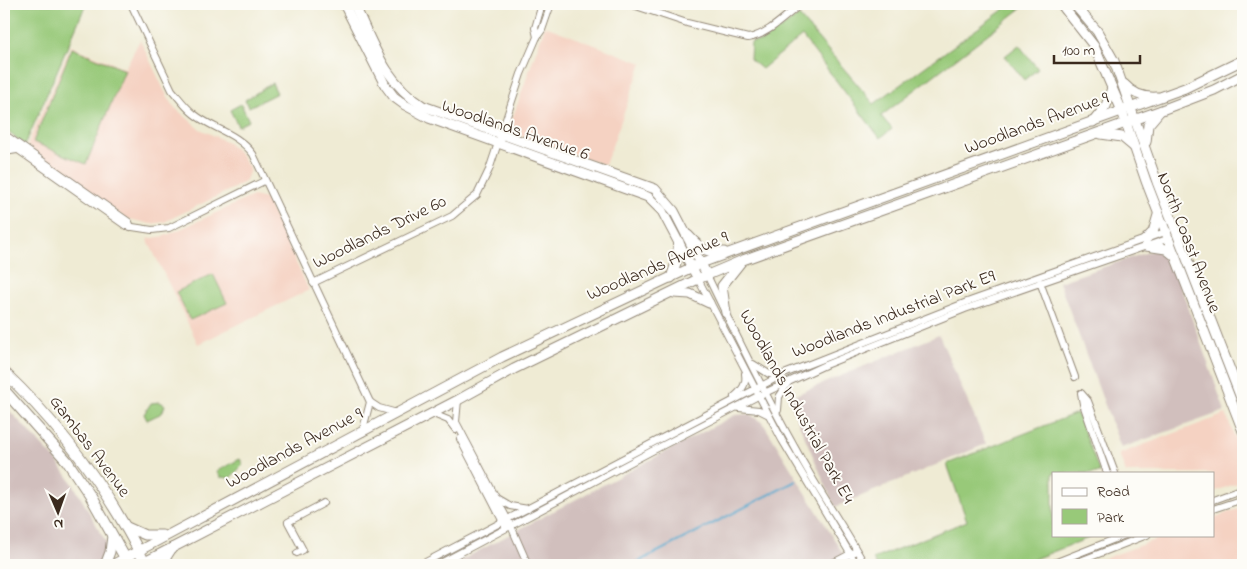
<svg xmlns="http://www.w3.org/2000/svg" width="1247" height="569" font-family="'Indie Flower',sans-serif">
	<style>
		.built { fill: #f5d2c2 }
		.industrial { fill: #d1bfbd }
		.green { fill: #98c979; stroke: #6a7a4c }
		.lines { fill: none; stroke-linecap: round; stroke-linejoin: round }
		.stream { stroke: #4da4ca; stroke-width: 2 }
		.minor-casing { stroke: #958a79; stroke-width: 8 }
		.tertiary-casing { stroke: #958a79; stroke-width: 11 }
		.secondary-casing { stroke: #958a79; stroke-width: 11 }
		.primary-casing { stroke: #958a79; stroke-width: 12 }
		.minor { stroke: #fff; stroke-width: 6 }
		.tertiary { stroke: #fff; stroke-width: 9 }
		.secondary { stroke: #fff; stroke-width: 9 }
		.primary { stroke: #fff; stroke-width: 10 }
		.labels { text-anchor: middle; dominant-baseline: central; stroke-width: 4; stroke-linejoin: round; paint-order: stroke }
		.street-label { font-size: 18px; fill: #3b2a1e; stroke: #fdfcf7 }
	</style>
	<rect width="100%" height="100%" fill="#fdfcf7"/>
	<filter id="ink" filterUnits="userSpaceOnUse"><feTurbulence type="fractalNoise" baseFrequency=".02" numOctaves="2"/><feDisplacementMap in="SourceGraphic" scale="10" xChannelSelector="R" yChannelSelector="G"/><feConvolveMatrix kernelMatrix="1 2 1 2 8 2 1 2 1" color-interpolation-filters="sRGB"/></filter>
	<filter id="wash" filterUnits="userSpaceOnUse"><feTurbulence type="fractalNoise" baseFrequency=".0096" numOctaves="4" result="noise"/><feDisplacementMap in="SourceGraphic" scale="20" xChannelSelector="R" yChannelSelector="G"/><feGaussianBlur stdDeviation="1.12" result="paint"/><feColorMatrix in="noise" values="0 0 0 0 0 0 0 0 0 0 0 0 0 0 0 0 0 1.4 0 .05"/><feComposite in="paint" operator="in"/></filter>
	<g filter="url(#wash)">
		<rect width="100%" height="100%" fill="#efebd4"/>
		<g class="built">
			<polygon points="545,26 642,63 605,165 508,131"/>
			<polygon points="140,40 165,92 175,108 200,129 227,142 239,152 250,170 245,182 234,188 164,222 151,224 125,218 27,146 71,46 125,68"/>
			<polygon points="253,196 266,199 309,290 198,344 147,239 165,236"/>
			<polygon points="1226,414 1243,459 1243,481 1213,492 1213,473 1126,473 1119,454"/>
			<polygon points="1243,507 1243,565 1087,565 1168,535 1213,535 1213,518"/>
		</g>
		<g class="industrial">
			<polygon points="1166,246 1225,411 1121,448 1059,282"/>
			<polygon points="939,335 986,444 835,507 788,398"/>
			<polygon points="4,405 56,460 73,484 106,542 107,552 98,565 4,565"/>
			<polygon points="749,414 763,423 850,565 452,565 735,415"/>
		</g>
		<g class="green">
			<polygon points="4,4 86,4 25,145 4,129"/>
			<polygon points="1011,4 1027,4 881,116 892,129 880,138 802,36 762,69 750,59 751,42 762,41 799,16 874,104"/>
			<polygon points="1019,45 1038,69 1024,80 1005,56"/>
			<polygon points="72,48 125,70 86,164 33,142"/>
			<polygon points="272,83 277,93 249,107 245,100"/>
			<polygon points="241,104 249,121 238,126 230,110"/>
			<polygon points="213,274 227,303 190,320 176,292"/>
			<polygon points="160,402 165,405 162,413 147,420 144,414 151,403"/>
			<polygon points="1077,413 1100,473 1053,473 1053,535 1096,535 1019,565 876,565 873,559 967,521 947,464"/>
			<polygon points="240,459 243,465 230,478 220,477 217,471"/>
		</g>
		<g class="lines">
			<polyline class="stream" points="632,565 796,481"/>
		</g>
	</g>
	<g filter="url(#ink)">
		<g class="lines">
			<defs>
				<g id="minor">
					<path d="M131 4 172 90C179 98 185 107 194 114 214 130 236 132 253 154L370 402 379 408 397 413"/>
					<path d="M630 4 687 23 748 38C768 35 785 16 801 4"/>
					<polyline points="537,37 535,28 542,4"/>
					<polyline points="4,134 129,222 131,227"/>
					<polyline points="4,140 126,226 152,230 169,228 264,181"/>
					<polyline points="4,152 17,150"/>
					<path d="M707 275C741 345 775 415 814 481 831 509 849 536 865 565"/>
					<polyline points="698,279 782,440 857,565"/>
					<polyline points="1040,282 1075,377"/>
					<polyline points="313,283 452,216 477,195 489,170 521,74 537,37 542,30 551,4"/>
					<polyline points="753,364 769,374 780,374"/>
					<path d="M734 397C742 390 747 384 745 374"/>
					<polyline points="458,400 456,422 511,526 528,565"/>
					<polyline points="739,408 759,410 767,414"/>
					<polyline points="778,410 779,397 788,383"/>
					<polyline points="431,413 448,420 456,430"/>
					<polyline points="362,433 370,402"/>
					<polyline points="460,439 505,526"/>
					<polyline points="1107,473 1083,404 1081,393 1088,401 1115,473"/>
					<polyline points="498,499 510,506 528,509"/>
					<polyline points="1213,500 1243,489"/>
					<polyline points="1213,509 1243,499"/>
					<polyline points="297,553 303,550 288,522 324,503"/>
					<polyline points="420,565 784,374 967,302 1168,231"/>
					<polyline points="437,565 650,452 758,396 825,365 965,309 1170,238"/>
					<polyline points="829,565 854,552"/>
					<polyline points="1049,565 1125,535"/>
					<polyline points="1070,565 1147,535"/>
				</g>
				<g id="tertiary">
					<polyline points="344,4 385,85 394,97 405,105 429,118 648,197 662,211 698,279"/>
					<path d="M354 4C373 43 384 82 423 106L655 189 674 211 707 275"/>
				</g>
				<g id="secondary">
					<polyline points="1061,4 1094,46 1122,111 1146,181 1243,431"/>
					<polyline points="1074,4 1097,31 1114,61 1157,182 1243,403"/>
					<path d="M1124 84C1132 93 1144 98 1157 97"/>
					<polyline points="1093,122 1106,106 1112,88"/>
					<polyline points="1101,134 1122,137 1134,147"/>
					<polyline points="1146,142 1148,125 1159,112"/>
					<path d="M688 235C699 247 706 254 724 252"/>
					<polyline points="1145,240 1153,232 1158,215"/>
					<polyline points="1146,246 1166,249 1176,257"/>
					<polyline points="671,278 676,263 679,242"/>
					<polyline points="674,293 690,294 709,303"/>
					<polyline points="726,313 722,286 741,262"/>
					<polyline points="125,526 145,535 162,535"/>
					<polyline points="105,565 110,552 112,536"/>
					<polyline points="112,565 502,357 701,263 1185,88 1243,60"/>
					<polyline points="139,565 458,400 514,369 698,279 743,260 1159,111 1214,90 1243,75"/>
					<polyline points="161,565 172,548"/>
				</g>
				<g id="primary">
					<path d="M4 372C62 427 110 493 146 565"/>
					<polyline points="4,390 67,461 91,497 129,565"/>
				</g>
			</defs>
			<use href="#minor" class="minor-casing"/>
			<use href="#tertiary" class="tertiary-casing"/>
			<use href="#secondary" class="secondary-casing"/>
			<use href="#primary" class="primary-casing"/>
			<use href="#minor" class="minor"/>
			<use href="#tertiary" class="tertiary"/>
			<use href="#secondary" class="secondary"/>
			<use href="#primary" class="primary"/>
		</g>
	</g>
	<g class="labels">
		<g class="street-label">
			<text transform="translate(1037 124) rotate(-20)">Woodlands Avenue 9</text>
			<text transform="translate(515 131) rotate(19)">Woodlands Avenue 6</text>
			<text transform="translate(380 233) rotate(-26)">Woodlands Drive 60</text>
			<text transform="translate(1188 243) rotate(69)">North Coast Avenue</text>
			<text transform="translate(658 267) rotate(-23)">Woodlands Avenue 9</text>
			<text transform="translate(894 315) rotate(-21)">Woodlands Industrial Park E9</text>
			<text transform="translate(796 407) rotate(61)">Woodlands Industrial Park E4</text>
			<text transform="translate(89 447) rotate(53)">Gambas Avenue</text>
			<text transform="translate(295 449) rotate(-28)">Woodlands Avenue 9</text>
		</g>
	</g>
	<rect width="1247" height="569" fill="none" stroke="#fdfcf7" stroke-width="20"/>
	<rect x="1052" y="472" width="162" height="65" fill="#fdfcf7" stroke="#afa8a0"/>
	<rect x="1062" y="488" width="25" height="8" fill="#ffffff" stroke="#afa8a0"/>
	<text x="1097" y="496" font-size="15" fill="#3b2a1e">Road</text>
	<rect x="1062" y="509" width="25" height="15" fill="#98c979" stroke="#afa8a0"/>
	<text x="1097" y="522" font-size="15" fill="#3b2a1e">Park</text>
	<g transform="translate(58 512) rotate(178)" stroke="#fdfcf7" stroke-width="4" paint-order="stroke">
	<path d="M0-4L9 19L0 12L-9 19Z" fill="#3b2a1e"/>
	<text y="-8" font-size="14" font-weight="bold" text-anchor="middle" fill="#3b2a1e">N</text>
	</g>
	<path d="M1054 55v8h86v-8" fill="none" stroke="#3b2a1e" stroke-width="2.5"/>
	<text x="1062" y="55" font-size="15" fill="#3b2a1e" stroke="#fdfcf7" stroke-width="4" paint-order="stroke">100 m</text>
</svg>
